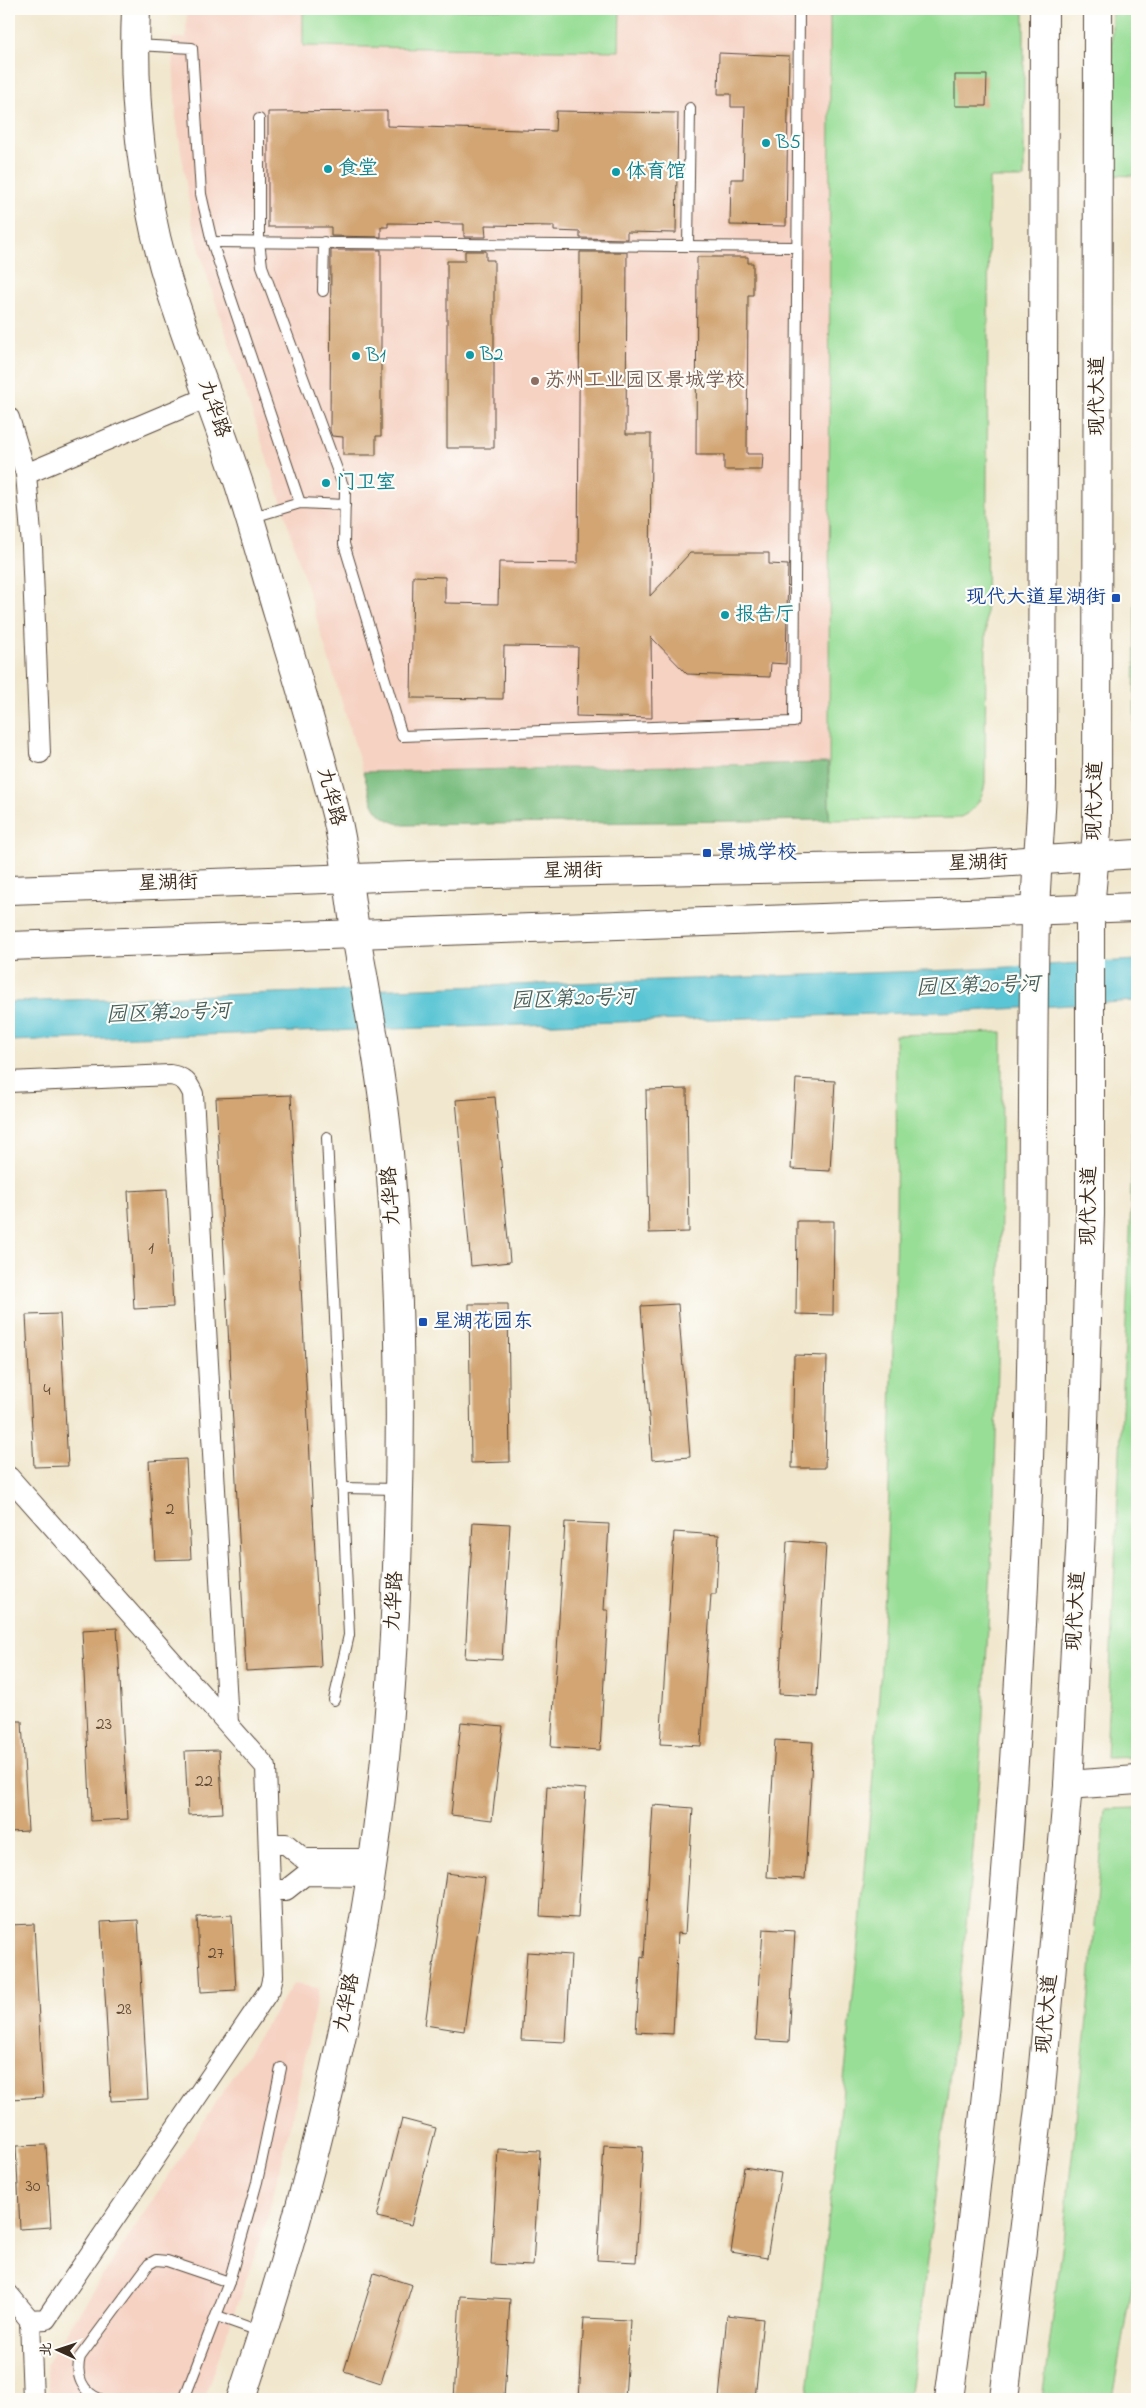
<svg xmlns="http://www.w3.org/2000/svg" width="1146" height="2408" font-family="'Indie Flower','LXGW WenKai TC',sans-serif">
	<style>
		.built { fill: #f6d2c3 }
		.green { fill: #99de97; stroke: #6a845a }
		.forest { fill: #7abd80; stroke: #5a744f }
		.water { fill: #5ac5d4; stroke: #4a7879 }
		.building { fill: #d2a573 }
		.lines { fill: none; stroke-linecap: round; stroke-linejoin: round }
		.lane-casing { stroke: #564638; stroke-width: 12 }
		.street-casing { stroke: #564638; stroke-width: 22 }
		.secondary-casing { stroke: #564638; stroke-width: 30 }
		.primary-casing { stroke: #564638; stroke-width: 30 }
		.lane { stroke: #fff; stroke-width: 10 }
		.street { stroke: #fff; stroke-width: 20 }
		.secondary { stroke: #fff; stroke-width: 28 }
		.primary { stroke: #fff; stroke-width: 28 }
		.culture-dot { fill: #0f9aa8; stroke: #fdfcf7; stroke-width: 2 }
		.education-dot { fill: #8d6e63; stroke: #fdfcf7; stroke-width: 2 }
		.transit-dot { fill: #1a4fb4; stroke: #fdfcf7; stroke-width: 2 }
		.labels { text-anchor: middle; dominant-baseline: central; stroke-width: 4.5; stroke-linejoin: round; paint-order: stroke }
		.number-label { font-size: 18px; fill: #614933 }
		.culture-label { font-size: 20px; fill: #0d838f; stroke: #fdfcf7; text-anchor: start }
		.education-label { font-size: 20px; fill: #785e54; stroke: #fdfcf7; text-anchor: start }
		.street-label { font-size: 20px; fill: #3b2a1e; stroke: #fdfcf7 }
		.transit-label { font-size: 20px; fill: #164399; stroke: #fdfcf7; text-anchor: start }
		.water-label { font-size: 21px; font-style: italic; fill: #46605e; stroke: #fdfcf7 }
	</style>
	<rect width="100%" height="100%" fill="#fdfcf7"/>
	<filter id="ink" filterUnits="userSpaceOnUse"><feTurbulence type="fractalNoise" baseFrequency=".02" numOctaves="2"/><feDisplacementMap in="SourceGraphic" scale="10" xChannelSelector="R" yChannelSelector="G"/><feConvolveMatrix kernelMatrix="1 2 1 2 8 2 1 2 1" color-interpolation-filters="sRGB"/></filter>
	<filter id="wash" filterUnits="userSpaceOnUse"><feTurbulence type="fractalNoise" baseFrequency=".0096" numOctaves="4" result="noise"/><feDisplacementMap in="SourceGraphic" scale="20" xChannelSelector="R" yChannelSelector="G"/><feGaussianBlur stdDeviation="1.12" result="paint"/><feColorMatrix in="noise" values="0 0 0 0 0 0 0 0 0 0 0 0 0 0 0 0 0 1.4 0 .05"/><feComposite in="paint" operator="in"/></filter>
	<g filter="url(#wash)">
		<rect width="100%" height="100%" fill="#f1e7ce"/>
		<g class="built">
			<polygon points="187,9 830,9 828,763 363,772 279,495 209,282 192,222 176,118 172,38 186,38"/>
			<polygon points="293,1984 319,1988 295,2105 267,2219 204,2399 51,2399 46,2364"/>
		</g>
		<g class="green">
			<polygon points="303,9 620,9 619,51 303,46"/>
			<path d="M830 9H1024V178H989L985 783C983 799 974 812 958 818L829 820Z"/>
			<polygon points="1112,9 1137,9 1137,776 1134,767 1137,176 1111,175"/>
			<polygon points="1134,1028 1137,1028 1137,1757 1106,1758 1130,1235"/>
			<path d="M1002 1032C1002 1285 996 1538 978 1790 963 1983 938 2173 914 2365L909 2399H807C834 2174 861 1949 877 1722 886 1608 889 1493 892 1379 896 1264 898 1150 895 1035Z"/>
			<polygon points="1137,1808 1137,2253 1112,2399 1042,2399 1062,2249 1086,2028 1105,1809"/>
		</g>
		<path class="forest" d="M828 763 829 820 404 825C371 818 373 801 363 772Z"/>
		<polygon class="water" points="1137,960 1137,1001 971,1011 9,1041 9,1002 954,970"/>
		<g id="blocks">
			<g class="building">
				<polygon points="719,53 789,56 786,226 730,225 731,179 743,179 745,107 731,107 731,94 718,94"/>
				<polygon points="955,75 987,75 986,106 955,106"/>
				<polygon points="387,111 387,126 555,131 556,111 678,113 676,233 627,232 627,239 580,238 580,232 554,231 554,226 485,225 486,237 464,237 464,224 388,223 388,227 381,227 381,237 331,236 331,227 268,227 268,112"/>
				<polygon points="331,250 381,250 381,436 376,436 376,455 343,455 343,437 332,436 330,431"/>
				<polygon points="465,251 486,251 486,260 494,260 494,448 447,448 447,261 465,261"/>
				<polygon points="580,252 627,252 626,434 651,434 650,596 690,553 769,553 769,564 788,565 786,664 771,663 770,677 687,674 651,637 652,718 576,716 578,647 504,646 503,699 411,698 413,576 445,577 445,603 498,604 499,562 578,563"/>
				<polygon points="697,257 748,257 748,263 753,263 753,295 748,295 747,454 763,454 762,470 724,470 724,455 696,455"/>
				<polygon points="796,1079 835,1081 830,1171 791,1169"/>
				<polygon points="687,1089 689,1232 649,1233 646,1090"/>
				<polygon points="291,1095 321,1667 246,1671 216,1098"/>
				<polygon points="495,1097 510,1262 471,1266 456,1100"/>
				<polygon points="167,1189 173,1307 134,1309 128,1191"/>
				<polygon points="797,1221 834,1221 833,1315 796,1314"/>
				<polygon points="469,1304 508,1304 510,1462 471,1463"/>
				<polygon points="678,1304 690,1457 652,1460 641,1306"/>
				<polygon points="60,1314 68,1466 34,1467 26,1315"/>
				<polygon points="794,1355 827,1356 825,1468 792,1468"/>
				<polygon points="186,1459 191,1559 155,1560 149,1461"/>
				<polygon points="473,1522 510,1524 502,1660 465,1658"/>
				<polygon points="565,1522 609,1524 604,1610 608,1610 600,1750 551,1747"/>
				<polygon points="674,1532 719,1535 716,1594 711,1594 701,1746 660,1744"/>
				<polygon points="787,1541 826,1544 817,1696 779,1694"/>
				<polygon points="117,1628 128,1819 91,1821 82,1630"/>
				<polygon points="9,1721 22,1721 28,1831 9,1832"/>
				<polygon points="461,1722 503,1726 492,1820 451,1815"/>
				<polygon points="775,1740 813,1742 805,1879 767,1877"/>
				<polygon points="219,1750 223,1813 188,1815 185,1751"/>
				<polygon points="547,1786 586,1789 578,1918 540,1916"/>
				<polygon points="653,1805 693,1808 685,1934 678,1933 673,2034 636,2032 641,1957 644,1958"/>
				<polygon points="446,1873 485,1878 464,2031 425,2025"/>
				<polygon points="232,1915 236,1990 201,1992 197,1917"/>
				<polygon points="138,1920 148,2099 111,2101 101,1922"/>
				<polygon points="34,1924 43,2097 11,2099 9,2052 9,1925"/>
				<polygon points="763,1929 795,1931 789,2042 756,2040"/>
				<polygon points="527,1952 571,1955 566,2042 521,2040"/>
				<polygon points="402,2119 436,2128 411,2225 377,2217"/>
				<polygon points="46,2145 51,2227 20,2229 16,2146"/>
				<polygon points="604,2145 643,2147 636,2262 597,2260"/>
				<polygon points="498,2149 540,2151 533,2266 491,2264"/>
				<polygon points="744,2167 781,2173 767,2258 731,2252"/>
				<polygon points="374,2273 412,2285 381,2383 344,2371"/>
				<polygon points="460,2296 510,2299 504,2399 454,2399"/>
				<polygon points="727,2315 763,2319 755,2399 719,2399"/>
				<polygon points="584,2318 630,2320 625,2399 579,2399"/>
			</g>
		</g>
	</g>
	<g filter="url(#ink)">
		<use href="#blocks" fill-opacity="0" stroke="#564638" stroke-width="1"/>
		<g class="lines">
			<defs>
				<g id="lane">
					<polyline points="136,45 192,48 201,194 212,242 300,503"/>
					<polyline points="259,119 259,241 262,266 345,491 344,544 402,736 794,722 799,9"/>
					<polyline points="212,242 796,247"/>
					<polyline points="688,246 690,108"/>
					<polyline points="323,291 324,242"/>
					<polyline points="250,518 300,503 345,505"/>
					<polyline points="327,1137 349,1635 334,1700"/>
					<polyline points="342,1488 398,1489"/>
					<polyline points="217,2316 262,2332"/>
					<path d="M100 2399C82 2392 75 2375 80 2357L149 2264 156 2260 167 2261 229 2282"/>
					<polyline points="184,2399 229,2282 257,2182 281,2068"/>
				</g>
				<g id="street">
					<polyline points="9,418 26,474 32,546 40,753"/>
					<polyline points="26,474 208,397"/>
					<path d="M9 1082 170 1075C183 1077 188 1082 193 1094L228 1723"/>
					<polyline points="9,1477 266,1767 273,1976 270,1989 46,2319 30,2320 9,2295"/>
					<polyline points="270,1844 286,1844 304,1859 373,1859"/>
					<polyline points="272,1890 286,1890 305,1875 371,1876"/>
					<polyline points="30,2320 33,2399"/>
				</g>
				<g id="secondary">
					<path d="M136 9C132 101 142 199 170 288 191 354 217 418 239 484 253 527 265 571 278 614 298 680 319 747 336 814 346 854 349 895 356 935 368 1004 381 1072 388 1141 400 1272 402 1403 398 1534 395 1652 387 1771 369 1888 342 2062 297 2233 241 2399"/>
					<polyline points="1068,1785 1137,1780"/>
				</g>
				<g id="primary">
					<polyline points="9,890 439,875 965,865 1137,854"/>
					<polyline points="9,946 1137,907"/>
					<path d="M949 2399C990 2107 1015 1812 1027 1517 1035 1316 1031 1116 1035 915 1036 872 1041 829 1042 785L1044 9"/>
					<polyline points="1004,2399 1040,2100 1068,1785 1081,1530 1090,1214 1090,909 1097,830 1098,9"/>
				</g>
			</defs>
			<use href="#lane" class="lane-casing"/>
			<use href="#street" class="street-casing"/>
			<use href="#secondary" class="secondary-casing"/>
			<use href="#primary" class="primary-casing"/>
			<use href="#lane" class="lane"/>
			<use href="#street" class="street"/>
			<use href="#secondary" class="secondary"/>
			<use href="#primary" class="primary"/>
		</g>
	</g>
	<g class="culture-dot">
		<circle cx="766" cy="143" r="5"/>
		<circle cx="328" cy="169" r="5"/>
		<circle cx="616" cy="172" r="5"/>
		<circle cx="470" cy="355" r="5"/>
		<circle cx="356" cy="356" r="5"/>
		<circle cx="326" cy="483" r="5"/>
		<circle cx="725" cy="615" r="5"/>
	</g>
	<circle class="education-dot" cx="535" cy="381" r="5"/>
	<g class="transit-dot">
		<rect x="1111" y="593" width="10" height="10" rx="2.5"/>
		<rect x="702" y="848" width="10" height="10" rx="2.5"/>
		<rect x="418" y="1317" width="10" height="10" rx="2.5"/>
	</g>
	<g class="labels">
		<g class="number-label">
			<text x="151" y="1249">1</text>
			<text x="47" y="1391">4</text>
			<text x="170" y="1510">2</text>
			<text x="104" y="1725">23</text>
			<text x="204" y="1782">22</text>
			<text x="216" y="1954">27</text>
			<text x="124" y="2010">28</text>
			<text x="33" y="2187">30</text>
		</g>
		<g class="culture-label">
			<text x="776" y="143">B5</text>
			<text x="338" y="169">食堂</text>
			<text x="626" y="172">体育馆</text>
			<text x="480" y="355">B2</text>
			<text x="366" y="356">B1</text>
			<text x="336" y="483">门卫室</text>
			<text x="735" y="615">报告厅</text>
		</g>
		<g class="education-label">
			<text x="545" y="381">苏州工业园区景城学校</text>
		</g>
		<g class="street-label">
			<text transform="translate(1098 396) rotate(-90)">现代大道</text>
			<text transform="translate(213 409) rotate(71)">九华路</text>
			<text transform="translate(330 797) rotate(75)">九华路</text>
			<text transform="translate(1096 801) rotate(-89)">现代大道</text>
			<text transform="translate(978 864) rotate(-2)">星湖街</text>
			<text transform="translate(573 872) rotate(-1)">星湖街</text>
			<text transform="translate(168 884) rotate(-2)">星湖街</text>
			<text transform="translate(392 1196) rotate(-94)">九华路</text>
			<text transform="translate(1090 1206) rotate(-89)">现代大道</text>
			<text transform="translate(395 1601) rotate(-87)">九华路</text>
			<text transform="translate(1077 1611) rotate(-87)">现代大道</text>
			<text transform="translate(348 2003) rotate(-79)">九华路</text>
			<text transform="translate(1048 2014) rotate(-85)">现代大道</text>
		</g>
		<g class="transit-label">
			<text x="1106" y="598" text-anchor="end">现代大道星湖街</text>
			<text x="717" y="853">景城学校</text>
			<text x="433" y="1322">星湖花园东</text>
		</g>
		<g class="water-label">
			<text transform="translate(978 987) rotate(-2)">园区第20号河</text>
			<text transform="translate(573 1000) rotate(-2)">园区第20号河</text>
			<text transform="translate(168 1014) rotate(-2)">园区第20号河</text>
		</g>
	</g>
	<rect width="1146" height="2408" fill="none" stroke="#fdfcf7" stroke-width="30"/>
	<g transform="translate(58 2350) rotate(273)" stroke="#fdfcf7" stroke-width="4" paint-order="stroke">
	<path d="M0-4L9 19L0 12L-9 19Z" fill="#3b2a1e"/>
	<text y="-8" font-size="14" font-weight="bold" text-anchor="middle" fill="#3b2a1e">北</text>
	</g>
</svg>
